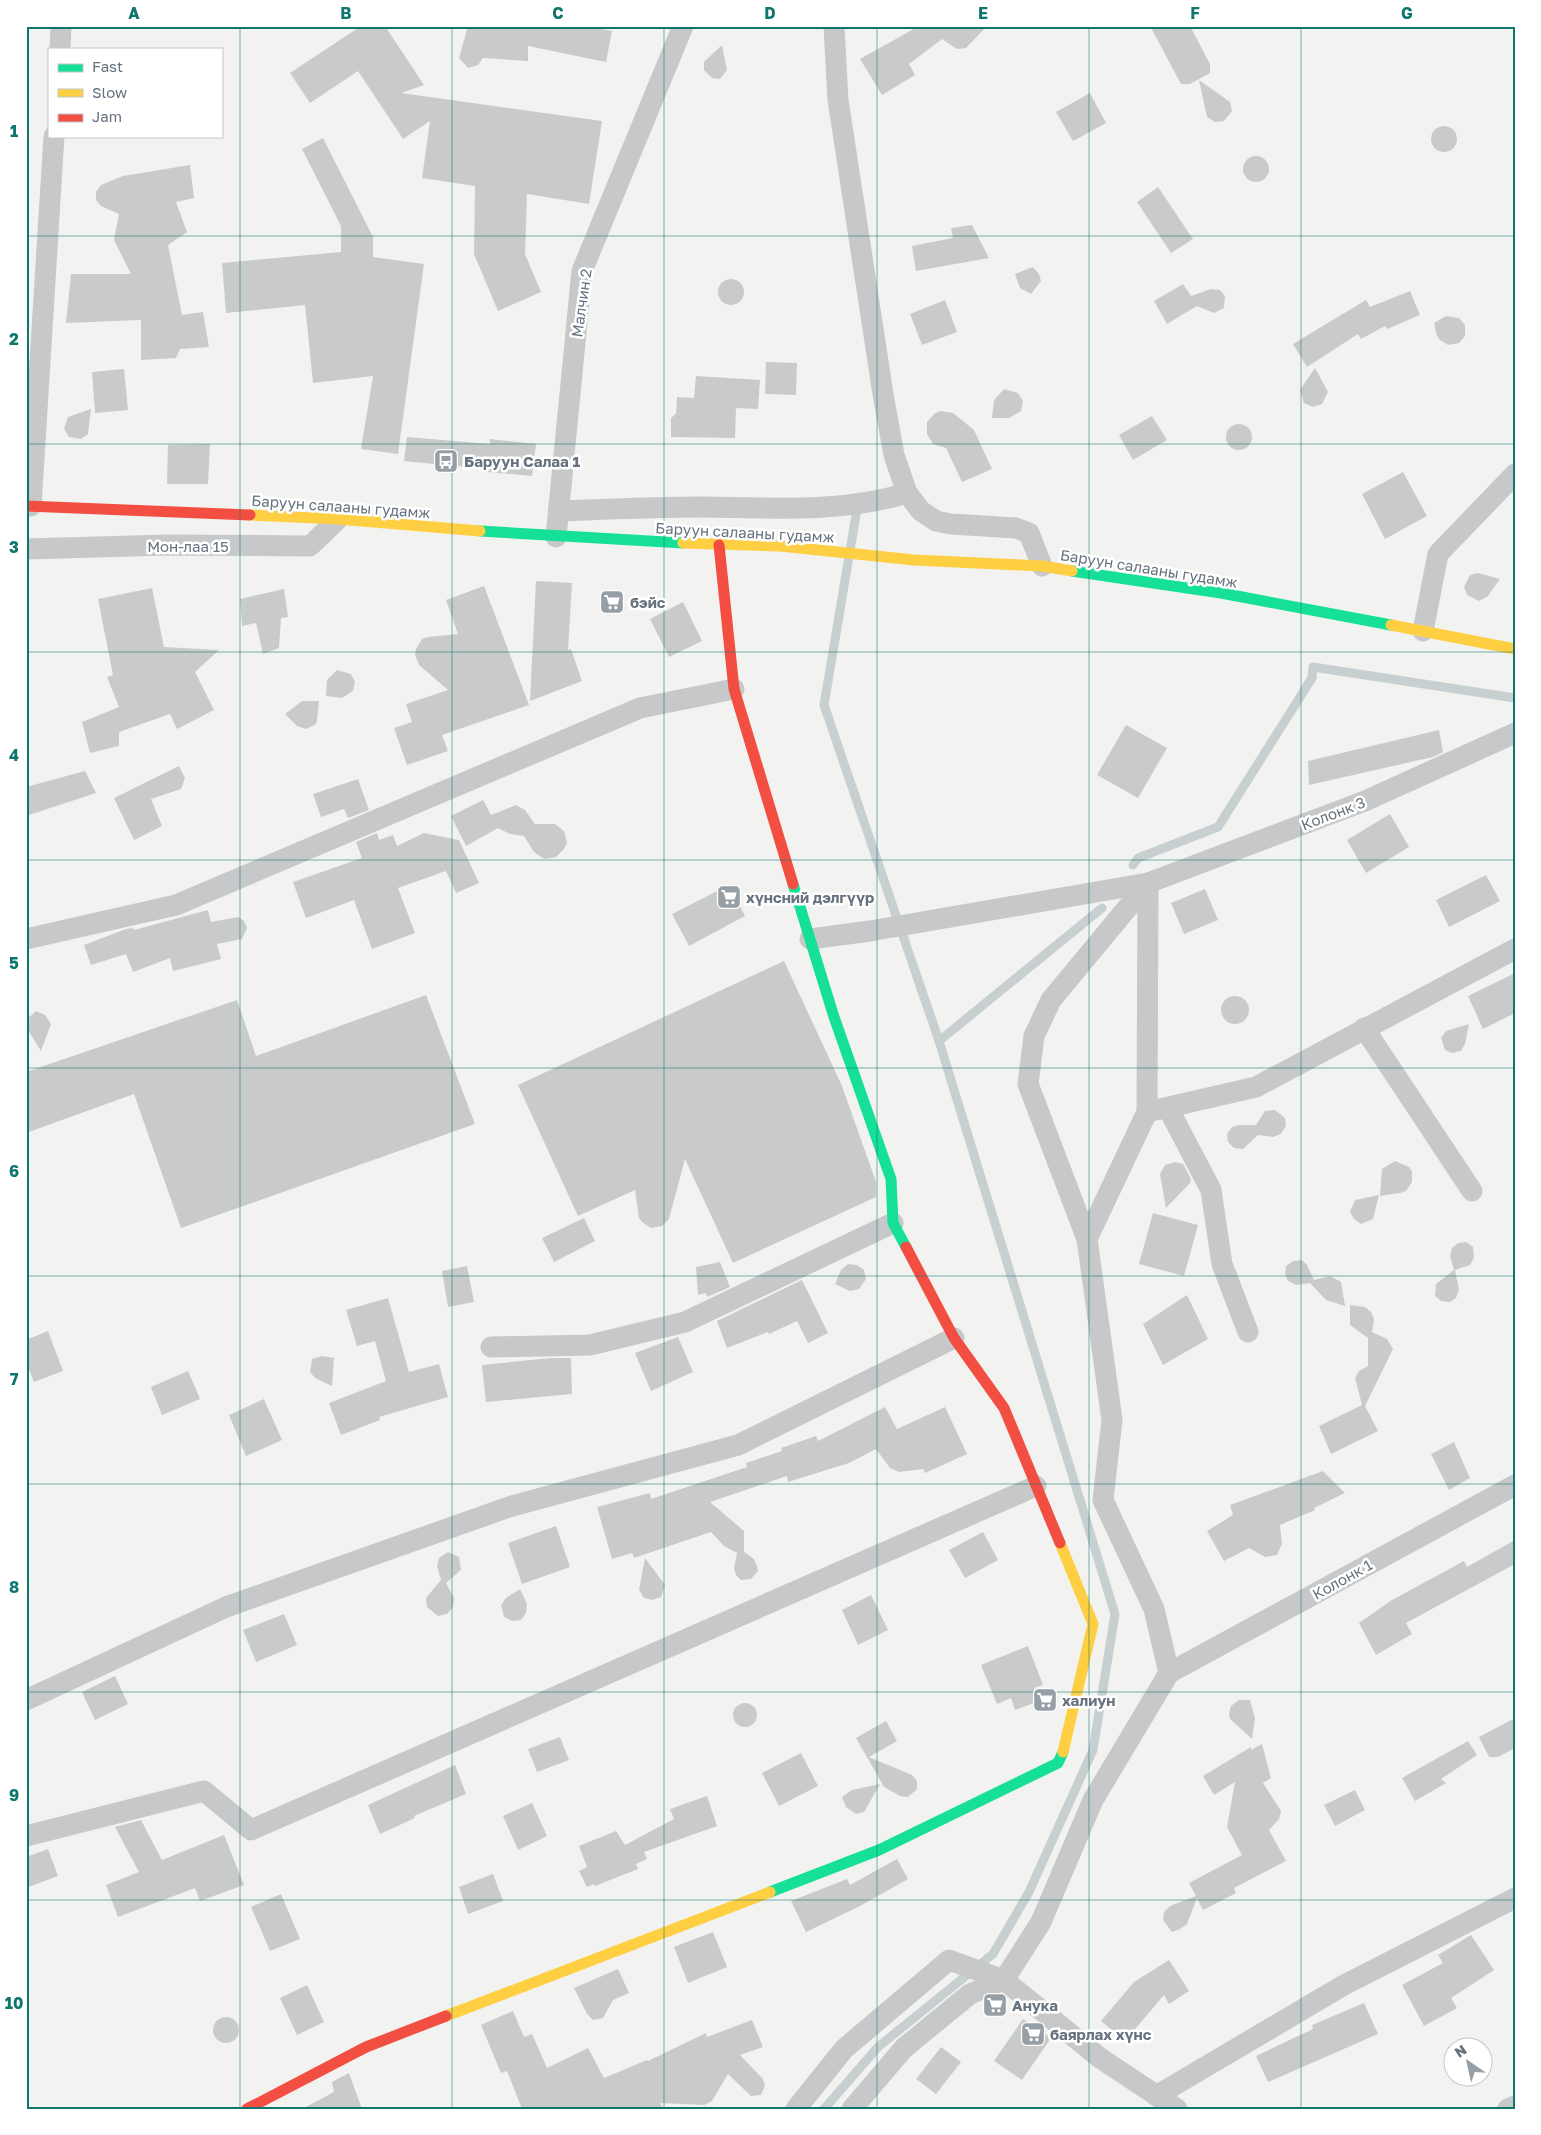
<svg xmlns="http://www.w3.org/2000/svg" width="1541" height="2135" font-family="'Golos Text',sans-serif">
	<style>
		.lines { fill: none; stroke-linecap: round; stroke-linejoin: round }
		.stream { stroke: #c8cfd1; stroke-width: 9 }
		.building { fill: #c9cbcb }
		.street { stroke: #c7c8c9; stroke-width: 21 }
		.fast { stroke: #16e098; stroke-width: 11 }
		.slow { stroke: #ffcf43; stroke-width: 11 }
		.jam { stroke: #f24e42; stroke-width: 11 }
		.grid { fill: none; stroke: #0f766e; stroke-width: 1; stroke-opacity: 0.55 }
		.labels { text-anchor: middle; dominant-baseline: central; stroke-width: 5; stroke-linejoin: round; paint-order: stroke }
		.street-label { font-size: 15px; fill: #66727e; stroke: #fff }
		.poi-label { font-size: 15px; font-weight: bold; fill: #66727e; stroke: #fff; text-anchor: start }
		.neatline { fill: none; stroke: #0f766e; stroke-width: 2 }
		.grid-label { font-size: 16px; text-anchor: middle; font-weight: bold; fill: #0f766e }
	</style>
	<rect width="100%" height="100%" fill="#f2f3f1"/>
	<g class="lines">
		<g class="stream">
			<polyline points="1133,865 1138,858 1218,827 1312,678 1313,667 1515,698"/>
			<polyline points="939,1041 1102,908"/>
			<polyline points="824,2109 878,2047 993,1954 1029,1892 1093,1750 1115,1614 939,1041 824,705 856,515"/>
		</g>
	</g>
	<g class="building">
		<polygon points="361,26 385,26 424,85 401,93 602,121 589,204 527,194 525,254 541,292 498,311 474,254 475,186 422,178 430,121 403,139 358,71 310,103 290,73"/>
		<polygon points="468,26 586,26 612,31 606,62 528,46 528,61 483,58 478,65 468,68 459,58"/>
		<polygon points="919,26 987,26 966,48 957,49 942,39 909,64 915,75 882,95 860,59"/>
		<polygon points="1150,26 1190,26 1210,64 1210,73 1190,84 1181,84"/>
		<polygon points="722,45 727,70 720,79 712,78 704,70 704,62"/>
		<polygon points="1199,80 1230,102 1232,111 1224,121 1215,122 1207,117"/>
		<polygon points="1090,93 1106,123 1073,141 1056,112"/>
		<circle cx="1444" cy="139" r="13"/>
		<polygon points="323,138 373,237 373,257 424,264 398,454 361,449 373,376 313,383 305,305 226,313 222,263 341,252 341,226 302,149"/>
		<circle cx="1256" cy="169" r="13"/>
		<polygon points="190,165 194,198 176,202 187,232 168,245 182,315 203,312 209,347 180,349 176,358 141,360 141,320 66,323 71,274 131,274 114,240 119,214 101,206 96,200 96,192 101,185 123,176"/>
		<polygon points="1158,187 1193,239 1171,253 1137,202"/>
		<polygon points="972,225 989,258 916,271 912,246 953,238 951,228"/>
		<polygon points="1033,267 1039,274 1041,281 1031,294 1020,288 1015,274"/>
		<circle cx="731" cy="292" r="13"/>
		<polygon points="1183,284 1191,296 1211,289 1220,290 1225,296 1224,308 1214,313 1197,306 1167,324 1154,301"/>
		<polygon points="1410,291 1420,315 1387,329 1385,326 1361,339 1358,334 1307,367 1293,344 1366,300 1370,307"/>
		<polygon points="945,300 957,332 922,345 910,314"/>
		<polygon points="1446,316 1459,318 1465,325 1465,336 1459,343 1448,345 1440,340 1437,336 1434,323"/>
		<polygon points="766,362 797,363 796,395 765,394"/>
		<polygon points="1315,368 1328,392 1322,404 1313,407 1304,403 1300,390"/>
		<polygon points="124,369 128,410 95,413 92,372"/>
		<polygon points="696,376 760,380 758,409 736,408 735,438 671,437 671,418 676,414 677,397 694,398"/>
		<polygon points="1004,389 1018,393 1023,401 1021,411 1009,418 992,418 994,400"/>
		<polygon points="91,409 88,434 81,439 69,437 64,429 68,417"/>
		<polygon points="941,411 953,413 974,430 992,469 962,482 946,448 933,444 927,434 927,422 935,413"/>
		<polygon points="1152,416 1167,440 1133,460 1119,435"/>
		<circle cx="1239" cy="437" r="13"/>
		<polygon points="407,437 490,444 490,439 536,444 532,476 487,472 487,469 404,461"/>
		<polygon points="210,444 208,484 167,484 168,445"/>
		<polygon points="1403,472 1427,516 1385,539 1362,494"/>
		<polygon points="1478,573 1500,579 1487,597 1479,601 1467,595 1464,587 1470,575"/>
		<polygon points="536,581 572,583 568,650 571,649 582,681 530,701"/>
		<polygon points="484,586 529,705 442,735 448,751 407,765 394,728 412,722 406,704 448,690 419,665 415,655 416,649 422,639 428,637 458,634 446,600"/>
		<polygon points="152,588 164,647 219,650 195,672 214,710 177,729 170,714 119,732 119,746 90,753 82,722 119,707 107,677 113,675 98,599"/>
		<polygon points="284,589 288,617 281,618 279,648 263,654 256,623 242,626 240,599"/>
		<polygon points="683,602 702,641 669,657 650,619"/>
		<polygon points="337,670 351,674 355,682 353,691 342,698 326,696 327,680"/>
		<polygon points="302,701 319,701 317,721 315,725 306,729 297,726 285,714"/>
		<polygon points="1126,725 1167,748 1138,798 1097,775"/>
		<polygon points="1439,730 1443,752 1433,757 1309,785 1308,761"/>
		<polygon points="179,766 185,778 181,789 151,799 162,826 134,840 114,798"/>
		<polygon points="85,771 96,793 26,816 26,787"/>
		<polygon points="358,779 369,810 348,818 344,809 321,817 313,794"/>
		<polygon points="483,800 491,815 516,805 525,810 535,824 555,824 564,831 567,843 564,849 556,857 544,859 534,852 524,836 510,834 498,828 466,846 451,816"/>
		<polygon points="1390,814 1409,847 1366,873 1347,840"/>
		<polygon points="377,833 379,840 393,835 397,846 424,833 459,840 479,883 456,893 446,871 398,888 415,933 372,949 354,900 306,918 293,882 362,858 356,842"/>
		<polygon points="1486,875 1500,901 1449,927 1436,900"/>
		<polygon points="729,885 745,916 689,946 672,914"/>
		<polygon points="1205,889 1218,920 1184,934 1171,903"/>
		<polygon points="208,910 211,922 238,917 244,921 247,928 242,939 217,944 221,959 173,971 170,958 133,972 126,954 91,965 84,945 126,929 133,928 134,930"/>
		<polygon points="784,961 842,1086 876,1182 876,1197 733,1263 685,1159 669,1219 662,1226 651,1228 642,1222 639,1218 635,1190 578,1216 518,1085"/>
		<polygon points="1515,973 1515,1013 1483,1029 1468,996"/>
		<polygon points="426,995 475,1124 181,1228 134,1094 26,1133 26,1072 237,1000 256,1056"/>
		<circle cx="1235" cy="1010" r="14"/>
		<polygon points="36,1011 45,1015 51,1024 41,1051 26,1027 26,1020"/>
		<polygon points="1469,1024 1465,1044 1461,1051 1452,1053 1445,1050 1441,1038 1446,1031"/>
		<polygon points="1275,1110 1285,1118 1286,1126 1281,1134 1273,1137 1258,1135 1243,1149 1234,1148 1228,1142 1227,1134 1232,1127 1239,1125 1256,1125 1265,1111"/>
		<polygon points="1395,1161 1409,1167 1412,1171 1412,1182 1406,1191 1400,1193 1380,1196 1382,1169"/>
		<polygon points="1175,1162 1183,1164 1191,1179 1190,1183 1166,1208 1160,1174 1165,1165"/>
		<polygon points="1379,1195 1373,1219 1361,1224 1354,1219 1350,1212 1355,1200"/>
		<polygon points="1153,1213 1198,1225 1184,1276 1139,1264"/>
		<polygon points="584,1218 595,1241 554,1262 542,1238"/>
		<polygon points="1466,1242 1473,1247 1474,1258 1470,1265 1455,1270 1459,1290 1456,1298 1450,1302 1441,1301 1435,1296 1436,1284 1454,1270 1450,1256 1452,1248 1458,1243"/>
		<polygon points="1302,1260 1307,1265 1314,1280 1330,1276 1341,1282 1345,1306 1326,1300 1310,1283 1296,1285 1288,1281 1285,1274 1286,1266 1293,1261"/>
		<polygon points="720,1262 730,1287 707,1297 706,1293 698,1295 696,1267"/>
		<polygon points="848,1264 857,1265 864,1270 866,1279 859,1289 850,1291 835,1284 841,1270"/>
		<polygon points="467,1266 474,1302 448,1307 442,1271"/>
		<polygon points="802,1280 828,1333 808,1343 797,1321 769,1334 768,1332 727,1348 717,1321"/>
		<polygon points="1187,1295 1208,1339 1163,1365 1143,1324"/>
		<polygon points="388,1298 409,1372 439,1364 448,1397 379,1417 380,1420 341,1435 329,1403 386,1381 375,1341 357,1346 346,1310"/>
		<polygon points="1350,1305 1365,1307 1371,1312 1374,1319 1372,1332 1387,1339 1393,1349 1365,1406 1378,1431 1331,1454 1319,1426 1362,1405 1355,1378 1359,1371 1368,1366 1368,1338 1350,1325"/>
		<polygon points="48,1331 63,1371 34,1382 26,1362 26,1340"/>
		<polygon points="678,1337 693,1372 651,1391 635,1353"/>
		<polygon points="322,1356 334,1358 332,1386 315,1378 310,1372 312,1359"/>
		<polygon points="551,1358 571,1358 572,1394 486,1402 482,1365"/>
		<polygon points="188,1371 200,1399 162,1415 151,1387"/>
		<polygon points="264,1399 282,1440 246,1456 229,1415"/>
		<polygon points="885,1407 897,1429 945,1407 967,1454 925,1473 923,1469 899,1472 890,1468 876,1449 849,1463 788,1482 787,1476 710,1502 744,1531 744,1552 754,1559 757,1566 758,1571 751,1579 741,1580 736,1575 734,1568 737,1553 724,1546 711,1532 634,1558 632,1553 612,1559 597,1507 650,1493 651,1499 747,1467 746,1463 782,1451 781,1448 816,1436 818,1441"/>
		<polygon points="1454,1442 1470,1478 1449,1490 1431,1454"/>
		<polygon points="1323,1471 1345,1493 1314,1508 1315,1510 1280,1525 1282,1544 1277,1555 1265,1557 1249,1548 1224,1561 1207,1531 1233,1515 1230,1505"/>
		<polygon points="556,1526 570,1567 522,1584 508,1543"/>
		<polygon points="983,1532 998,1560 965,1578 949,1550"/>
		<polygon points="1515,1540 1515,1564 1406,1623 1412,1634 1376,1655 1359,1623 1392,1600 1464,1561 1467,1567"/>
		<polygon points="448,1552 459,1557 461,1570 446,1583 454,1598 453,1607 447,1614 438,1616 427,1607 426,1598 441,1580 437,1566 439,1558"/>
		<polygon points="645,1558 665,1585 661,1597 652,1600 644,1598 639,1590"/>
		<polygon points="520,1589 527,1604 526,1613 521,1620 512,1621 504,1617 501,1605 506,1598"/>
		<polygon points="871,1595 888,1630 858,1645 842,1610"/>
		<polygon points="284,1614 297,1645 256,1662 243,1630"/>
		<polygon points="1028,1646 1043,1685 1034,1688 1039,1701 1015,1710 1011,1698 997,1704 981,1665"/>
		<polygon points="115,1676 128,1704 95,1720 82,1692"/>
		<polygon points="1239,1700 1250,1700 1255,1718 1252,1739 1230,1719 1229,1714 1231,1706"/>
		<circle cx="745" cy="1715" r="12"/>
		<polygon points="1515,1718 1515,1748 1498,1757 1489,1757 1479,1737"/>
		<polygon points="886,1721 897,1741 869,1757 912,1775 917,1781 917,1789 908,1797 900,1796 884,1787 856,1738"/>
		<polygon points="560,1737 569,1760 537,1772 528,1749"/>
		<polygon points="1468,1741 1477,1755 1441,1779 1446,1783 1415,1801 1402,1778"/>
		<polygon points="1262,1744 1271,1778 1263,1783 1281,1811 1279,1819 1269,1830 1286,1861 1234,1888 1236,1893 1203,1910 1197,1898 1187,1924 1180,1929 1172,1932 1163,1920 1164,1912 1170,1906 1196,1896 1189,1883 1242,1855 1227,1827 1235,1782 1214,1795 1203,1776 1251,1747 1251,1750"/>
		<polygon points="801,1753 818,1786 779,1806 762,1773"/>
		<polygon points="455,1765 466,1794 414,1816 415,1818 380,1834 368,1805"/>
		<polygon points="880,1784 864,1812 856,1814 846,1807 842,1797 852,1790"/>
		<polygon points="1355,1790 1365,1810 1335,1826 1324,1805"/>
		<polygon points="707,1796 717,1826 644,1852 647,1859 636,1864 638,1869 595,1886 594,1884 587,1887 579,1871 587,1867 579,1846 616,1831 625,1845 674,1819 670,1809"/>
		<polygon points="532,1803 547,1836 518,1850 503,1816"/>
		<polygon points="141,1820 162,1860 224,1835 244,1885 200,1901 195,1888 118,1917 106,1885 139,1872 115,1827"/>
		<polygon points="48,1849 58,1876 26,1888 26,1857"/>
		<polygon points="897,1859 908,1879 860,1906 806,1932 791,1901 847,1879 850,1885"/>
		<polygon points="493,1874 503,1901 468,1914 459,1887"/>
		<polygon points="281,1894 300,1939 270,1951 251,1907"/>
		<polygon points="713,1932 727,1967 688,1983 674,1947"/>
		<polygon points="1471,1935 1494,1970 1451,1998 1457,2008 1424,2026 1402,1985 1443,1963 1438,1955"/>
		<polygon points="1169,1960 1189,1991 1169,2004 1164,1995 1125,2041 1101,2021 1134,1982"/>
		<polygon points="618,1969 629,1993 613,2000 603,2018 593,2020 587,2014 574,1988"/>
		<polygon points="307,1985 324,2022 297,2035 280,1998"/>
		<polygon points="1364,2003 1378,2034 1268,2082 1256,2056 1313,2029 1312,2025"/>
		<polygon points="513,2011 524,2037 532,2034 547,2068 588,2048 604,2078 647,2060 648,2061 706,2033 707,2037 752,2020 763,2047 740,2055 763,2079 765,2086 761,2095 751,2096 728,2074 712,2101 704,2105 660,2103 664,2109 522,2109 507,2071 501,2073 481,2025"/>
		<circle cx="226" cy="2030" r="13"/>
		<polygon points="1023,2019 1051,2038 1022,2080 994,2061"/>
		<polygon points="941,2047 961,2062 936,2094 916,2079"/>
		<polygon points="349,2073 362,2109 302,2109 334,2092 332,2082"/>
	</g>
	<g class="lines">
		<g class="street">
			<polyline points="834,26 838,100 883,394 894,455 907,493 921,511 936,521 951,524 1016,528 1029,533 1042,566"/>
			<polyline points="60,49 61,26"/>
			<polyline points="31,506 54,136"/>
			<path d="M559 511C608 509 655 507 704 507 771 508 842 513 907 493"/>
			<polyline points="556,537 582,271 683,26"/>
			<polyline points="26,549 167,545 310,546 338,519"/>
			<polyline points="1423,631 1438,554 1515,474"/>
			<polyline points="26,939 176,905 640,708 734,689"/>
			<polyline points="810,939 870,931 1148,883 1365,801 1515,733"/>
			<polyline points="1364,1028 1472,1191"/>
			<polyline points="1168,1108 1211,1190 1222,1264 1248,1332"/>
			<polyline points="1147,1112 1256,1087 1515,949"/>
			<polyline points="1087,1239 1028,1084 1034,1036 1051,1000 1148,883"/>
			<polyline points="491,1347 590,1345 685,1322 893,1223"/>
			<polyline points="1169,1673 1515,1485"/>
			<polyline points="26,1700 226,1607 512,1506 738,1445 954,1338"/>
			<polyline points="26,1836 204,1791 251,1830 1036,1486"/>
			<polyline points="1156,2096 1344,1985 1515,1898"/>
			<polyline points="796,2109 844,2049 949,1960 1004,1980 1041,1922 1093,1800 1169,1673 1154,1609 1103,1500 1112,1420 1087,1239 1147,1112 1148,883"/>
			<polyline points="852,2109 904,2048 970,1994 1004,1980 1100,2058 1177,2109"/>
			<polyline points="1508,2109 1515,2106"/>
		</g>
		<g class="fast">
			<polyline points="480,531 683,543"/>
			<polyline points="1072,571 1221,593 1391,625"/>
			<polyline points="793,884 834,1017 891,1179 893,1223 906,1247"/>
			<polyline points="770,1892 879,1850 1058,1763 1063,1752"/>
		</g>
		<g class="slow">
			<polyline points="250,515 338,519 480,531"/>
			<polyline points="683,543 780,546 914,560 1042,566 1072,571"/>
			<polyline points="1391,625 1515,649"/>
			<polyline points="1060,1543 1093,1624 1063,1752"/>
			<polyline points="446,2016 770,1892"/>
		</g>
		<g class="jam">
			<polyline points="26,506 250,515"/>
			<polyline points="719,545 734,689 793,884"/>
			<polyline points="906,1247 954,1338 1004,1408 1060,1543"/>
			<polyline points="247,2109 366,2047 446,2016"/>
		</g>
	</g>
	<path class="grid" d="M240 26V2109M452 26V2109M664 26V2109M877 26V2109M1089 26V2109M1301 26V2109M26 236H1515M26 444H1515M26 652H1515M26 860H1515M26 1068H1515M26 1276H1515M26 1484H1515M26 1692H1515M26 1900H1515"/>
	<defs>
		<symbol id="bus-square" viewBox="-11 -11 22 22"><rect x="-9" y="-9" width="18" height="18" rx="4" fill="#979fa6" stroke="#fff"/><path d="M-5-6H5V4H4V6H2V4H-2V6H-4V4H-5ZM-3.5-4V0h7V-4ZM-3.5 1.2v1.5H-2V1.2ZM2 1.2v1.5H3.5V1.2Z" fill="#fff"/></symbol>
		<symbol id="supermarket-square" viewBox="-11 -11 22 22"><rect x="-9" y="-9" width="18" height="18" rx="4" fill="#979fa6" stroke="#fff"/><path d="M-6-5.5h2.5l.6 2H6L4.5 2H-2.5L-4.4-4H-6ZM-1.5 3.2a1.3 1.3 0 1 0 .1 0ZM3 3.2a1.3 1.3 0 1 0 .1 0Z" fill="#fff"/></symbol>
	</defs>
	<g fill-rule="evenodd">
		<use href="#bus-square" x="432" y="447" width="28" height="28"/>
		<use href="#supermarket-square" x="598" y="588" width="28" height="28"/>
		<use href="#supermarket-square" x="715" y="883" width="28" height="28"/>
		<use href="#supermarket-square" x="1031" y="1686" width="28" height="28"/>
		<use href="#supermarket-square" x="981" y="1991" width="28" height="28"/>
		<use href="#supermarket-square" x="1019" y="2020" width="28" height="28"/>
	</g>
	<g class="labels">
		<g class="street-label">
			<text transform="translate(581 303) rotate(-82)">Малчин 2</text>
			<text transform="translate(341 506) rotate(4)">Баруун салааны гудамж</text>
			<text transform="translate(745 532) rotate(3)">Баруун салааны гудамж</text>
			<text x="188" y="546">Мон-лаа 15</text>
			<text transform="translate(1149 568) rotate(9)">Баруун салааны гудамж</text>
			<text transform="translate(1333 813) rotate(-21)">Колонк 3</text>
			<text transform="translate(1342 1579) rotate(-29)">Колонк 1</text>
		</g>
		<g class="poi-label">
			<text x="464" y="461">Баруун Салаа 1</text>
			<text x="630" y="602">бэйс</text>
			<text x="746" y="897">хүнсний дэлгүүр</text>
			<text x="1062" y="1700">халиун</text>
			<text x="1012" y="2005">Анука</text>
			<text x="1050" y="2034">баярлах хүнс</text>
		</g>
	</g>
	<rect width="1541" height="2135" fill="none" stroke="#ffffff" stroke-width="55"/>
	<rect x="48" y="48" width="175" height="90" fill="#ffffff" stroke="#c2c7cb"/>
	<rect x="58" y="64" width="25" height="8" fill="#16e098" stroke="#c2c7cb"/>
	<text x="92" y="72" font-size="15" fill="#66727e">Fast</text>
	<rect x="58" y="89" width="25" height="8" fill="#ffcf43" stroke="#c2c7cb"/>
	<text x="92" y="98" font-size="15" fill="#66727e">Slow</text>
	<rect x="58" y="114" width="25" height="8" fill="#f24e42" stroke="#c2c7cb"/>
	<text x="92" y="122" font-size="15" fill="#66727e">Jam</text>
	<g transform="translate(1468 2062) rotate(326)"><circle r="24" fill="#ffffff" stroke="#c2c7cb"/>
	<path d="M0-4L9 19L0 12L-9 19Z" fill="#979fa6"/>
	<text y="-8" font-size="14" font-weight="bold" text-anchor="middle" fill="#66727e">N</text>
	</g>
	<rect x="28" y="28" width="1486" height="2080" class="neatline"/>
	<g class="grid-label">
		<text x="134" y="19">A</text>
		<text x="346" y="19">B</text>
		<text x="558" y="19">C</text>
		<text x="770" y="19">D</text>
		<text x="983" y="19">E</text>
		<text x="1195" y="19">F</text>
		<text x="1407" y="19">G</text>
		<text x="14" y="137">1</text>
		<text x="14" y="345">2</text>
		<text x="14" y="553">3</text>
		<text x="14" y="761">4</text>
		<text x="14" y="969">5</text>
		<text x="14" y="1177">6</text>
		<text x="14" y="1385">7</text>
		<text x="14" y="1593">8</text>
		<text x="14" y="1801">9</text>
		<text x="14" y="2009">10</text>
	</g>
</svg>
